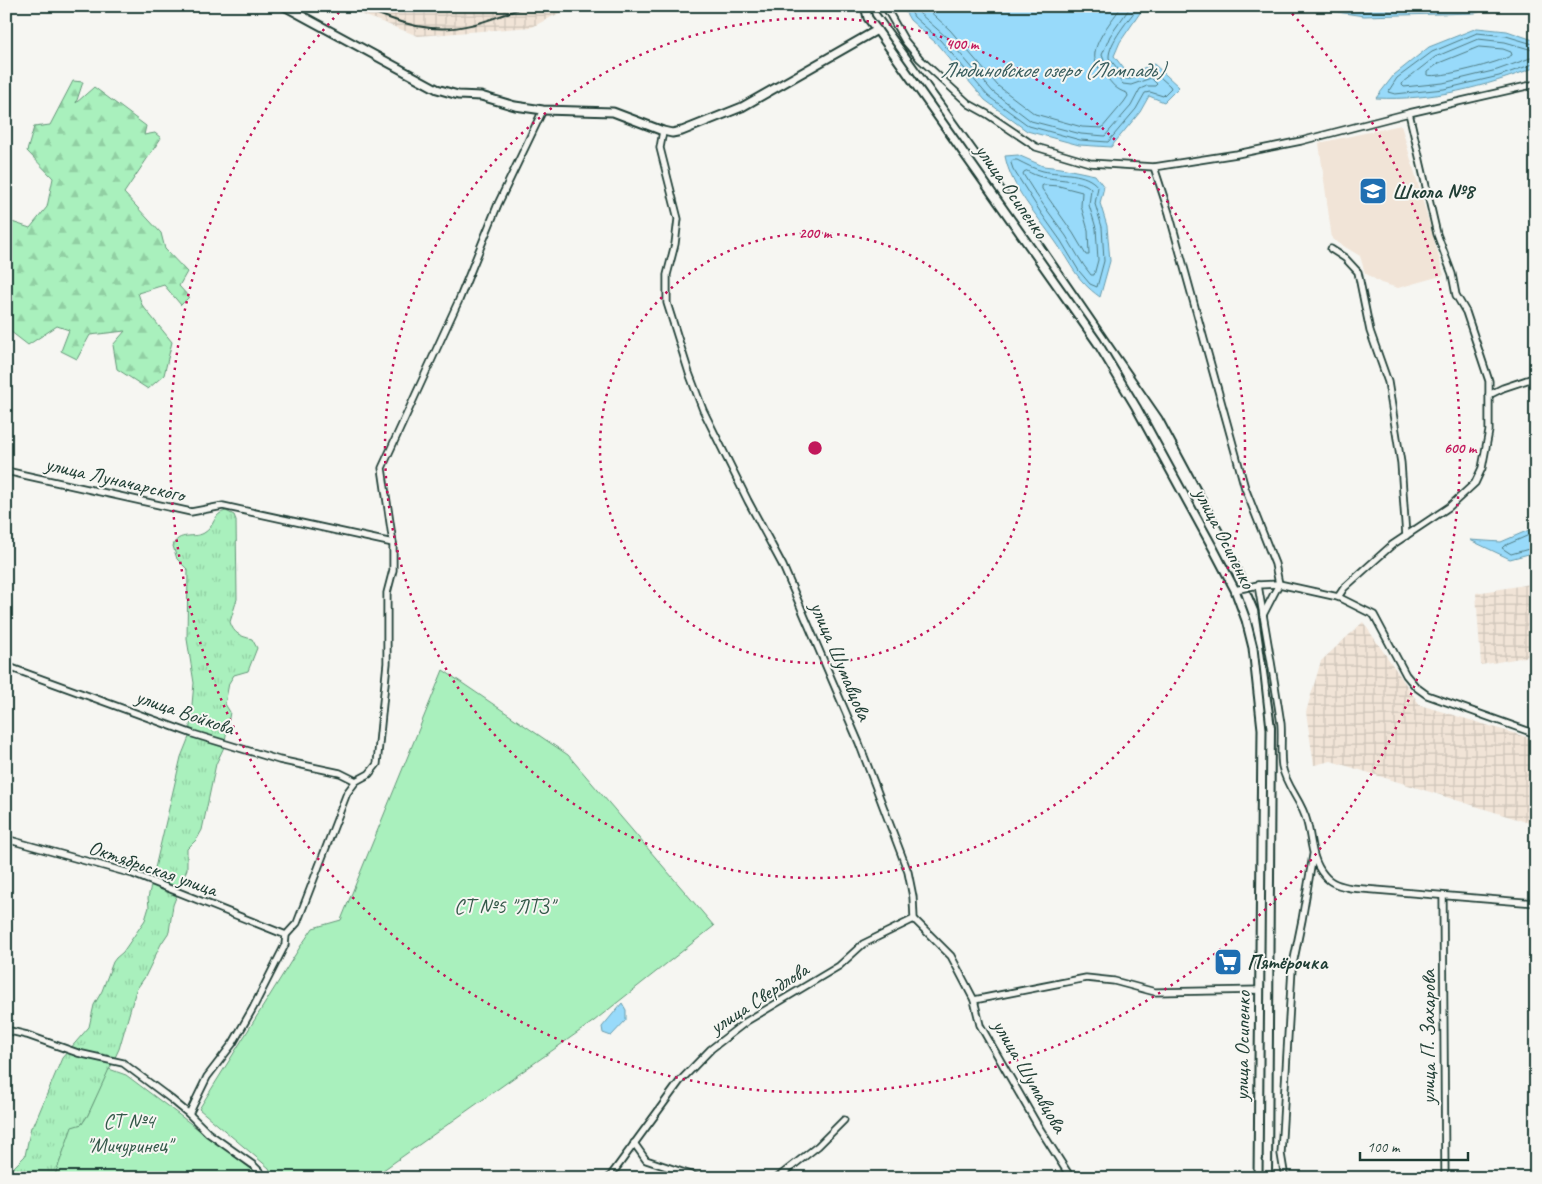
<svg xmlns="http://www.w3.org/2000/svg" width="1542" height="1184" font-family="Caveat,sans-serif">
	<style>
		.built { fill: #f1e4d7 }
		.industrial { fill: url(#industrial-grid) }
		.grass { fill: url(#grass-tufts); stroke: #649678 }
		.forest { fill: url(#forest-firs); stroke: #649678 }
		.garden { fill: #a9f0bd; stroke: #649678 }
		.water { fill: #98dafa; stroke: #689bab }
		.lines { fill: none; stroke-linecap: round; stroke-linejoin: round }
		.shore { stroke: #4f7c83; stroke-width: 1 }
		.minor-casing { stroke: #1f3d34; stroke-width: 9 }
		.tertiary-casing { stroke: #1f3d34; stroke-width: 11 }
		.minor { stroke: #f6f6f2; stroke-width: 5.5 }
		.tertiary { stroke: #f6f6f2; stroke-width: 7 }
		.rail { stroke: #1f3d34; stroke-width: 2 }
		.ring { fill: none; stroke: #c2185b; stroke-width: 2.5; stroke-dasharray: 2.5 5 }
		.labels { text-anchor: middle; dominant-baseline: central; stroke-width: 4; stroke-linejoin: round; paint-order: stroke }
		.street-label { font-size: 21px; fill: #1f3d34; stroke: #f6f6f2 }
		.poi-label { font-size: 21px; font-weight: bold; fill: #1f3d34; stroke: #f6f6f2; text-anchor: start }
		.park-label { font-size: 21px; fill: #345849; stroke: #f6f6f2 }
		.water-label { font-size: 22px; font-style: italic; fill: #375c5c; stroke: #f6f6f2 }
		.centre { fill: #c2185b; stroke: #f6f6f2; stroke-width: 2.5 }
		.ring-label { font-size: 15px; text-anchor: middle; font-weight: bold; fill: #c2185b; stroke: #f6f6f2; stroke-width: 4; stroke-linejoin: round; paint-order: stroke }
	</style>
	<defs>
		<pattern id="industrial-grid" width="8" height="8" patternUnits="userSpaceOnUse" patternTransform="scale(1.25)"><rect width="8" height="8" fill="#f1e4d7"/><path d="M0 4h8M4 0v8" fill="none" stroke="#cec4b9"/></pattern>
		<pattern id="grass-tufts" width="24" height="20" patternUnits="userSpaceOnUse" patternTransform="scale(1.25)"><rect width="24" height="20" fill="#a9f0bd"/><path d="M3 7l-1-3M5 7V3M7 7l1-3M15 17l-1-3M17 17v-4M19 17l1-3" fill="none" stroke="#91cfa3"/></pattern>
		<pattern id="forest-firs" width="22" height="20" patternUnits="userSpaceOnUse" patternTransform="scale(1.25)"><rect width="22" height="20" fill="#a9f0bd"/><path d="M5 1l3.5 6h-7zM16 11l3.5 6h-7z" fill="#91cfa3"/></pattern>
	</defs>
	<rect width="100%" height="100%" fill="#f6f6f2"/>
	<filter id="ink" filterUnits="userSpaceOnUse"><feTurbulence type="fractalNoise" baseFrequency=".02" numOctaves="2"/><feDisplacementMap in="SourceGraphic" scale="10" xChannelSelector="R" yChannelSelector="G"/><feConvolveMatrix kernelMatrix="1 2 1 2 8 2 1 2 1" color-interpolation-filters="sRGB"/></filter>
	<g filter="url(#ink)">
		<polygon class="built" points="1401,125 1444,275 1398,288 1381,283 1365,273 1360,256 1332,239 1319,143"/>
		<g class="industrial">
			<polygon points="347,6 573,6 532,27 418,36 358,13"/>
			<polygon points="1536,583 1536,655 1481,665 1476,593"/>
			<polygon points="1363,622 1420,705 1536,740 1536,825 1331,761 1314,765 1306,712 1321,661"/>
		</g>
		<path class="grass" d="M226 511 234 515 236 520 237 599 230 622C234 634 240 636 252 639L257 648 248 671 234 675 229 683 225 704 230 712 224 747 216 764 202 830 197 839 187 849V869L173 905 169 932 161 944 145 977 136 990 119 1049 88 1115 82 1124 72 1128 54 1178H8L13 1168 25 1156 31 1127 34 1125 62 1058 89 1027 94 1005 102 991 113 962 116 958 123 952 145 920 149 907 148 898 181 757 189 737 194 683 187 639 188 570 177 559 173 546C178 531 194 539 204 533 215 527 213 513 226 511Z"/>
		<polygon class="forest" points="73,81 83,82 76,103 94,87 146,126 144,135 155,133 161,138 124,193 161,233 165,249 187,272 179,286 189,297 181,305 164,285 138,293 142,305 172,342 164,375 148,389 117,369 113,345 125,331 90,335 77,359 61,351 69,330 57,326 28,345 6,328 6,220 30,228 47,207 53,178 27,151 34,127 50,125"/>
		<g class="garden">
			<polygon points="443,670 568,755 714,926 594,1021 372,1178 274,1178 269,1168 199,1109 300,947 313,928 341,920"/>
			<polygon points="109,1069 126,1075 263,1178 54,1178 72,1127 82,1124 88,1115"/>
		</g>
		<g class="water">
			<polygon points="902,6 1168,6 1142,10 1120,42 1114,56 1128,74 1154,64 1179,87 1164,102 1149,96 1140,112 1111,147 1079,145 1027,131 985,100 936,43 910,20"/>
			<polygon points="1296,6 1499,6 1475,13 1364,16"/>
			<path d="M1477 28 1507 31 1536 41V67C1485 87 1431 101 1376 98L1394 75 1429 47Z"/>
			<path d="M1018 155 1043 166 1061 168 1095 175 1104 187 1100 203 1107 226 1110 261 1100 297C1075 279 1072 265 1055 241 1037 215 1011 188 1005 156Z"/>
			<polygon points="1536,527 1536,552 1510,559 1470,540 1501,542"/>
			<polygon points="622,1003 626,1010 626,1020 611,1036 603,1033 602,1027"/>
		</g>
		<g class="lines">
			<g class="shore">
				<path d="M908 6 914 17 940 40 988 96 1029 126 1080 140 1108 142 1136 109 1145 93 1150 92 1163 96 1171 88 1170 86 1152 70 1131 79H1126L1109 58C1108 43 1130 18 1139 6"/>
				<polyline points="915,6 919,13 945,36 993,92 1031,121 1081,134 1105,136 1131,106 1140,89 1147,86 1155,86 1157,84 1151,78 1131,85 1123,84 1105,63 1102,55 1110,36 1131,6"/>
				<path d="M924 6 950 30 998 86 1035 114 1082 127 1102 128 1124 102 1128 96 1127 93C1116 90 1112 84 1106 76 1101 71 1096 66 1095 59 1092 43 1113 19 1122 6"/>
				<polyline points="1332,6 1364,11 1474,8 1481,6"/>
				<polyline points="1536,45 1506,36 1477,33 1432,52 1397,78 1388,92 1395,94 1444,89 1499,76 1536,63"/>
				<path d="M1479 47 1503 49 1511 52 1512 55C1502 62 1438 79 1427 75V72L1439 63Z"/>
				<polyline points="1536,51 1505,42 1478,39 1435,57 1403,82 1402,85 1404,87 1443,83 1497,70 1536,56"/>
				<path d="M1013 160H1017C1025 164 1034 169 1043 171 1061 175 1086 171 1098 187L1095 204 1102 227 1104 261 1097 287 1090 284 1079 271 1061 241 1041 213 1013 169 1011 163Z"/>
				<path d="M1027 171C1032 174 1037 176 1042 177 1054 180 1084 179 1091 189L1089 205 1096 228 1098 260 1094 275H1091C1081 263 1074 249 1066 236 1051 215 1036 196 1023 174L1024 172Z"/>
				<polygon points="1044,185 1059,186 1082,192 1081,206 1088,230 1089,255 1086,255 1073,233 1042,189 1042,186"/>
				<polyline points="1536,532 1504,546 1502,548 1511,554 1536,547"/>
			</g>
			<defs>
				<g id="minor">
					<polyline points="885,6 905,41 920,59 969,104 987,114 1036,147 1090,163 1154,167 1237,154 1301,141 1409,113 1536,84"/>
					<polyline points="6,106 7,107"/>
					<polyline points="663,131 660,148 678,219 675,244 667,275 667,303 689,373 703,410 748,501 783,566 859,743 908,872 913,897 914,919 951,956 974,1000 980,1025 1038,1126 1071,1178"/>
					<polyline points="1154,167 1169,213 1245,488 1275,564 1279,584 1263,615"/>
					<polyline points="1331,249 1345,258 1358,272 1370,331 1388,382 1401,463 1406,536"/>
					<polyline points="1489,395 1503,388 1536,377"/>
					<polyline points="6,471 191,512 223,506 393,543"/>
					<path d="M1258 585C1266 632 1274 678 1281 724 1282 738 1280 753 1282 766 1286 787 1302 801 1307 822 1312 840 1311 860 1324 875 1331 884 1341 886 1351 888L1536 903"/>
					<polyline points="1235,590 1258,585 1279,584 1338,597 1374,615 1406,675 1416,687 1427,695 1536,734"/>
					<polyline points="1338,597 1344,588 1392,545 1449,507 1475,483 1482,468 1489,431 1489,381 1466,312 1456,295 1452,274 1437,234 1409,113"/>
					<polyline points="6,666 193,734 279,760 340,773 356,781"/>
					<polyline points="6,839 133,874 286,935"/>
					<polyline points="1443,896 1445,1178"/>
					<polyline points="974,1000 1086,978 1114,981 1155,992 1260,990"/>
					<polyline points="6,1030 27,1035 78,1053 123,1063 171,1099 189,1114 208,1133 253,1165 266,1178"/>
					<polyline points="189,1114 207,1077 233,1043 253,1008 285,945 286,935 297,923 347,793 356,781 369,774 377,764 387,663 387,593 393,570 393,543 382,468 459,300 498,204 543,110"/>
					<polyline points="634,1143 646,1160 700,1178"/>
					<polyline points="609,1178 680,1081 711,1049 747,1021 839,966 863,944 914,919"/>
					<polyline points="777,1178 818,1146 844,1120"/>
					<polyline points="1285,1178 1281,1154 1292,969 1302,920 1313,855"/>
				</g>
				<g id="tertiary">
					<polyline points="284,6 437,89 458,95 481,96 515,106 543,110 613,112 663,131 672,133 682,131 742,107 877,30"/>
					<polyline points="865,6 868,18 877,30 1097,342 1136,407 1213,548 1235,590 1246,620 1253,648 1262,729 1258,1178"/>
				</g>
			</defs>
			<use href="#minor" class="minor-casing"/>
			<use href="#tertiary" class="tertiary-casing"/>
			<use href="#minor" class="minor"/>
			<use href="#tertiary" class="tertiary"/>
			<g class="rail">
				<path d="M361 6C369 11 377 14 386 17 440 38 474 28 525 6"/>
				<polyline points="874,6 1006,190 1162,417 1231,546 1258,610 1275,727 1272,1178"/>
			</g>
		</g>
	</g>
	<g class="ring">
		<circle cx="815" cy="448" r="215"/>
		<circle cx="815" cy="448" r="430"/>
		<path d="M1287 8A645 645 0 1 1 343 8"/>
	</g>
	<defs>
		<symbol id="school-square" viewBox="-11 -11 22 22"><rect x="-9" y="-9" width="18" height="18" rx="4" fill="#1f6fb2" stroke="#f6f6f2"/><path d="M0-5L7-2L0 1L-7-2ZM-4 1L0 2.5L4 1V4Q0 6-4 4Z" fill="#fff"/></symbol>
		<symbol id="supermarket-square" viewBox="-11 -11 22 22"><rect x="-9" y="-9" width="18" height="18" rx="4" fill="#1f6fb2" stroke="#f6f6f2"/><path d="M-6-5.5h2.5l.6 2H6L4.5 2H-2.5L-4.4-4H-6ZM-1.5 3.2a1.3 1.3 0 1 0 .1 0ZM3 3.2a1.3 1.3 0 1 0 .1 0Z" fill="#fff"/></symbol>
	</defs>
	<g fill-rule="evenodd">
		<use href="#school-square" x="1357" y="175" width="32" height="32"/>
		<use href="#supermarket-square" x="1212" y="946" width="32" height="32"/>
	</g>
	<g class="labels">
		<g class="street-label">
			<text transform="translate(1012 191) rotate(55)">улица Осипенко</text>
			<text transform="translate(115 479) rotate(13)">улица Луначарского</text>
			<text transform="translate(1225 538) rotate(63)">улица Осипенко</text>
			<text transform="translate(841 661) rotate(67)">улица Шумавцова</text>
			<text transform="translate(185 712) rotate(19)">улица Войкова</text>
			<text transform="translate(153 868) rotate(19)">Октябрьская улица</text>
			<text transform="translate(759 998) rotate(-33)">улица Свердлова</text>
			<text transform="translate(1428 1037) rotate(-90)">улица П. Захарова</text>
			<text transform="translate(1242 1046) rotate(-89)">улица Осипенко</text>
			<text transform="translate(1030 1076) rotate(60)">улица Шумавцова</text>
		</g>
		<g class="poi-label">
			<text x="1392" y="191">Школа №8</text>
			<text x="1247" y="962">Пятёрочка</text>
		</g>
		<g class="park-label">
			<text x="504" y="906">СТ №5 "ЛТЗ"</text>
			<text x="129" y="1121">СТ №4<tspan x="129" dy="24">"Мичуринец"</tspan></text>
		</g>
		<g class="water-label">
			<text x="1052" y="70">Людиновское озеро (Ломпадь)</text>
		</g>
	</g>
	<circle cx="815" cy="448" r="8" class="centre"/>
	<g class="ring-label">
		<text x="962" y="49">400 m</text>
		<text x="815" y="238">200 m</text>
		<text x="1460" y="453">600 m</text>
	</g>
	<rect width="1542" height="1184" fill="none" stroke="#f6f6f2" stroke-width="25"/>
	<rect x="12" y="12" width="1517" height="1159" fill="none" stroke="#1f3d34" stroke-width="2" filter="url(#ink)"/>
	<path d="M1360 1152v8h108v-8" fill="none" stroke="#1f3d34" stroke-width="2.5"/>
	<text x="1367" y="1152" font-size="15" fill="#1f3d34" stroke="#f6f6f2" stroke-width="4" paint-order="stroke">100 m</text>
</svg>
